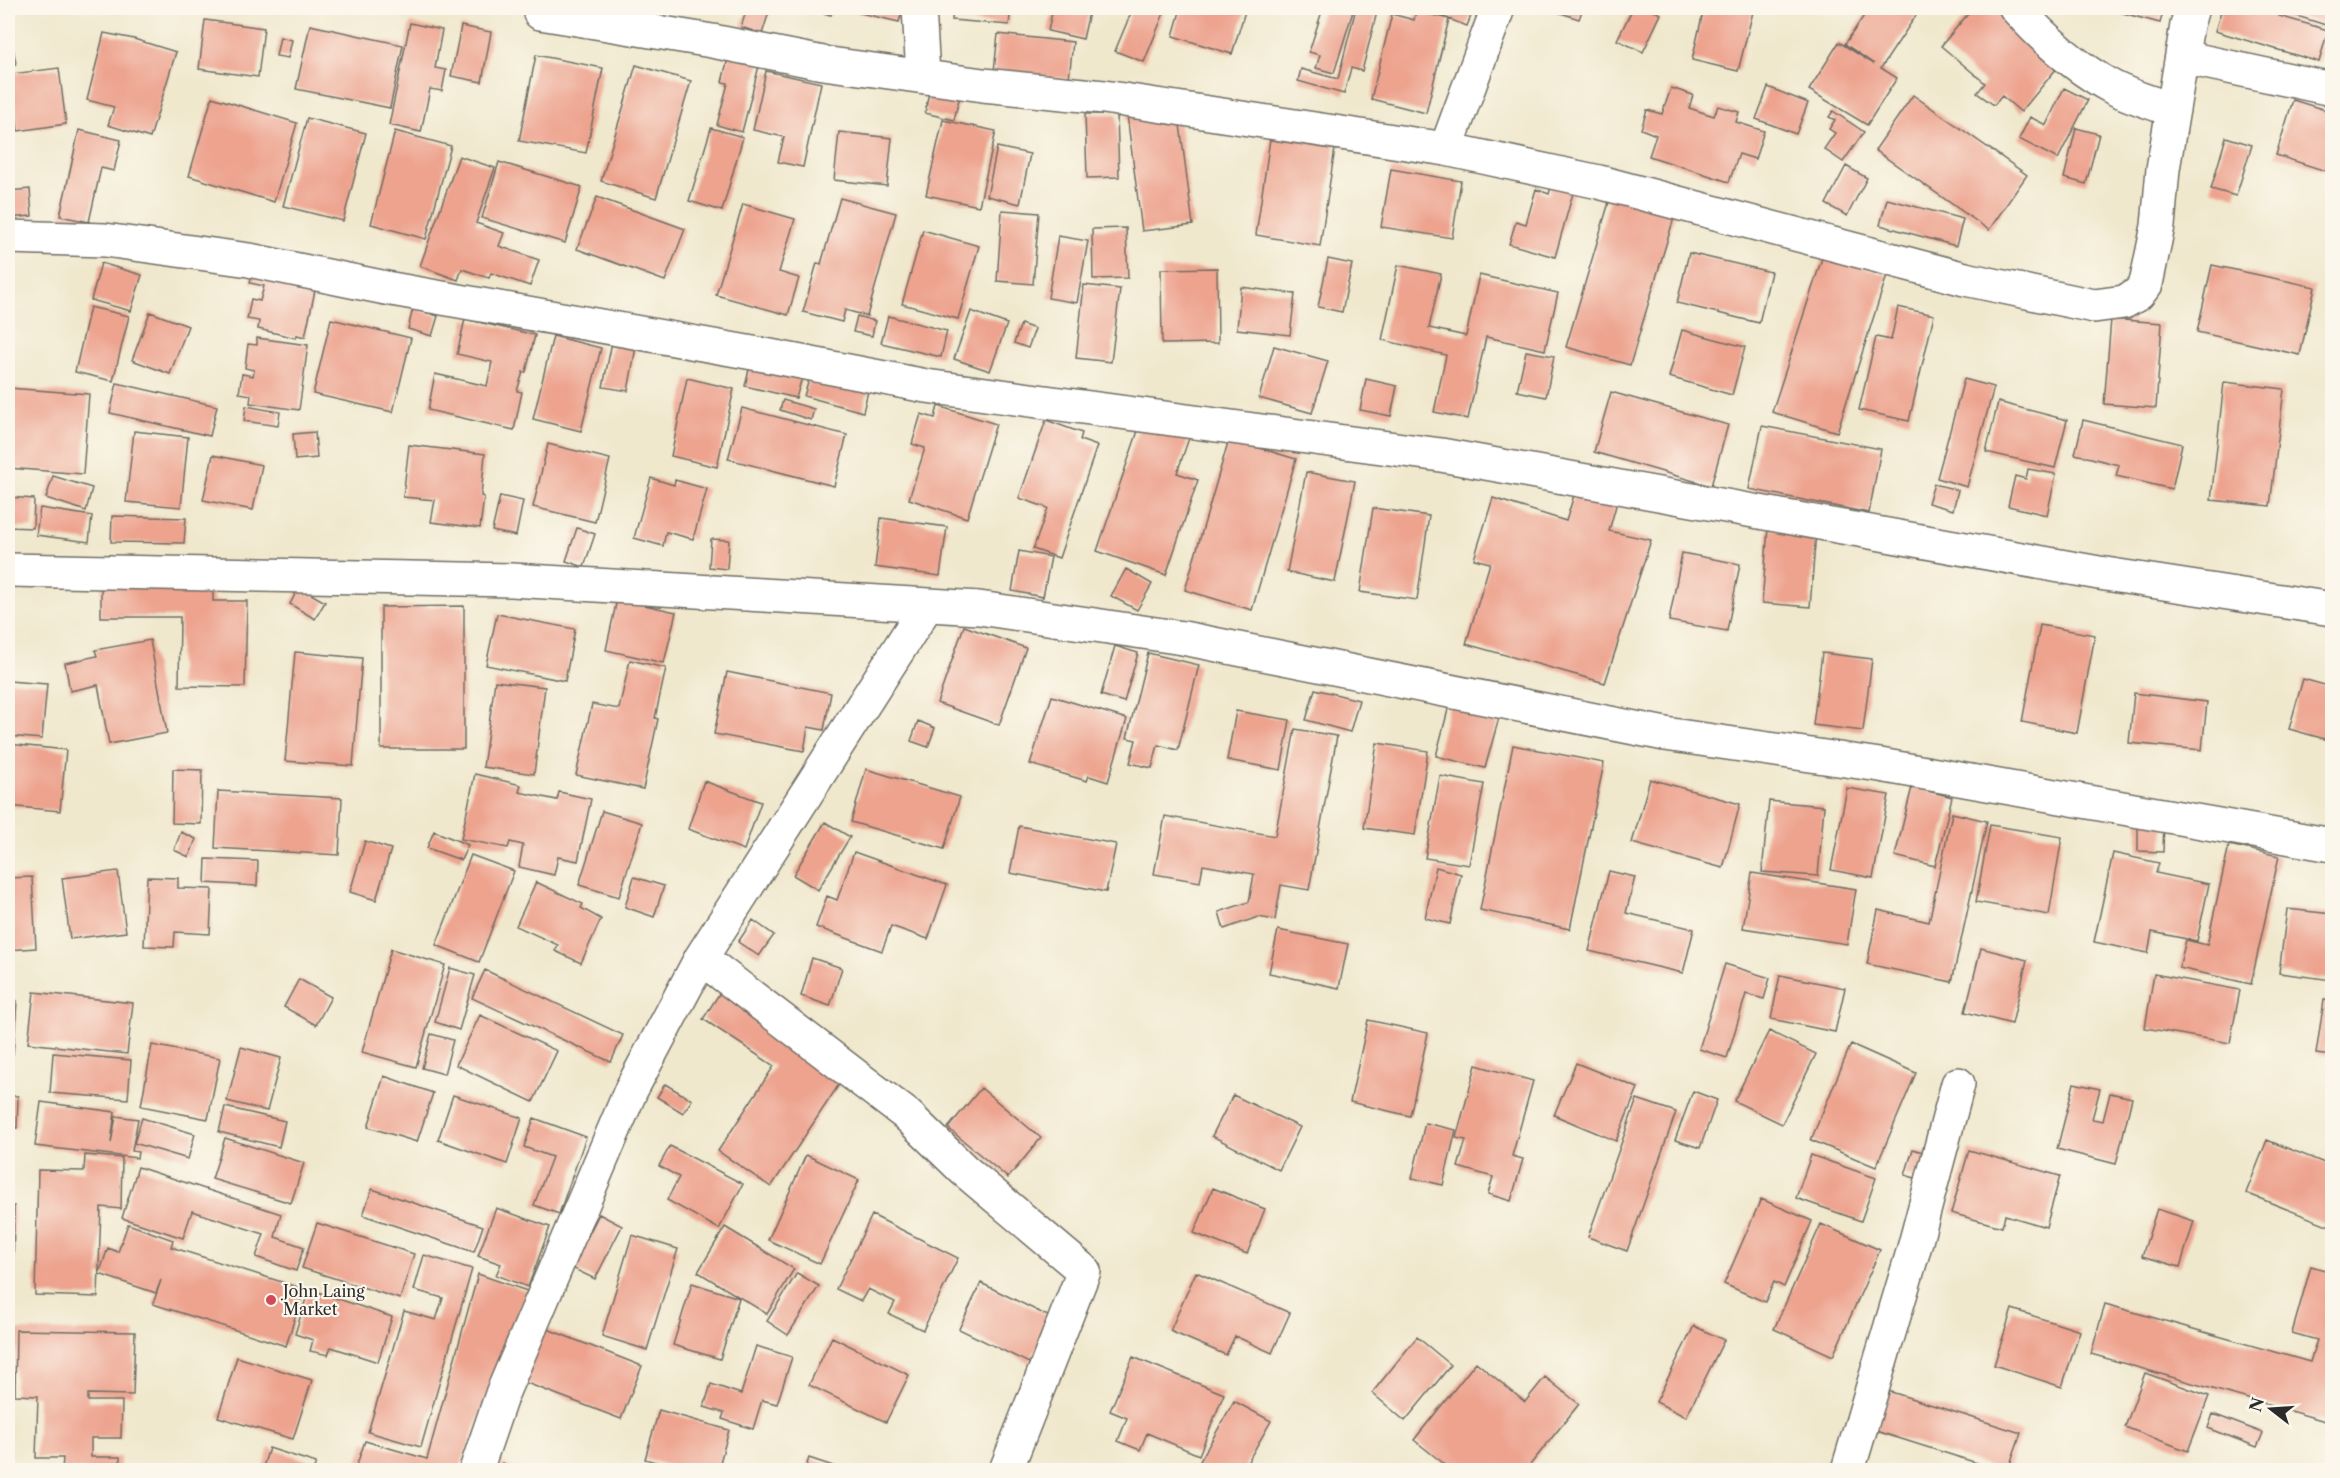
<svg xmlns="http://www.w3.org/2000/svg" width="2340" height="1478" font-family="'Libre Caslon Text',serif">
  <rect width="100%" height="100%" fill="#fbf7ec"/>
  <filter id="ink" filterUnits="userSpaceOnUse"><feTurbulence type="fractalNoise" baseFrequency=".0167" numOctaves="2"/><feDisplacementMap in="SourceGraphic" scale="12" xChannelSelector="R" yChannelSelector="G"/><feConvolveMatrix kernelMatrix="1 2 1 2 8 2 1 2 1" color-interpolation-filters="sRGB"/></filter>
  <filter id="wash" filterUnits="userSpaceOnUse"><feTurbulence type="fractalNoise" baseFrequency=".008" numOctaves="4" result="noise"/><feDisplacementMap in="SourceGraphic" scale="24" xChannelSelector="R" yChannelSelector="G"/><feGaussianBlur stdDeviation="1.35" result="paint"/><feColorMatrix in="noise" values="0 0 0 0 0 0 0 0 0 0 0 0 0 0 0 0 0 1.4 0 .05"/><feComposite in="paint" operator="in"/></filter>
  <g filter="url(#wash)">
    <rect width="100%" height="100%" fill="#f0e8cd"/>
    <g id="blocks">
      <path fill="#eda38e" d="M747,8L769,12L762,34L741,27Z
        M799,8H832L831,15Z
        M839,8H903L899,22Z
        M953,8H1011L1009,25L952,20Z
        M1053,8H1090L1083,39L1048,31Z
        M1133,8H1152L1164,13L1144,62L1115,51Z
        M1181,8H1246L1232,54L1173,36Z
        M1323,8H1354L1334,73L1316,68L1320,55L1309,52Z
        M1356,8H1378L1362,71L1351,68L1344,94L1298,81L1301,69L1338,79Z
        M1431,8H1474L1467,26L1449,19L1426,113L1371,99L1392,14L1414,20L1416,11L1449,19L1430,12Z
        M1546,8H1583L1579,19Z
        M1633,8H1648L1661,14L1643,52L1617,40Z
        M1704,8H1754L1738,71L1692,60Z
        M1837,8H1859L1857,14Z
        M1869,8H1921L1881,68L1897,78L1867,125L1809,90L1839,42L1874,64L1845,44Z
        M1973,8H1993L2061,63L2021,112L2002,96L1994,105L1977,93L1985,83L1941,46Z
        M2104,8H2164L2160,23Z
        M2222,8H2282L2279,16L2328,30L2319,62L2215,31Z
        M2296,8H2332V27L2294,15Z
        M8,20L16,64L8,66Z
        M205,20L264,28L258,77L199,69Z
        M410,23L442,30L435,68L446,70L442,91L430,89L421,132L389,125Z
        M310,25L403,45L390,108L296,89Z
        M461,26L491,32L482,82L451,76Z
        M104,33L134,39L176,52L150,138L108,125L114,107L87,100Z
        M998,34L1073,42L1069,79L994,71Z
        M280,37L292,40L288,58L276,56Z
        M730,50L761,58L742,132L717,125L728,83L722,82Z
        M536,55L603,68L586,153L519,141Z
        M636,65L691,81L656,198L601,181Z
        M59,68L66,124L18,131L15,105L8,106V77L12,76L11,74Z
        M766,71L821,83L803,167L778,162L784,137L753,130Z
        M931,81L962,87L954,120L925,113Z
        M1768,87L1808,103L1796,134L1756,119Z
        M1671,88L1693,95L1689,108L1714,116L1718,106L1739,112L1736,122L1764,131L1755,159L1739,154L1729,182L1649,156L1656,135L1641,129L1647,110L1662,114Z
        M2064,88L2088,100L2058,159L2019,139L2030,117L2046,125Z
        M1913,95L2027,175L1989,230L1875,150Z
        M212,97L297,123L274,202L189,176Z
        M2293,100L2332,112V173L2276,155Z
        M1178,109L1193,225L1142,231L1127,115Z
        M1833,111L1864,132L1843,162L1824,149L1835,133L1829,129L1835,120L1829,117Z
        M1085,114H1117L1119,177L1087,178Z
        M307,118L366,133L343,221L283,206Z
        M943,120L996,131L979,206L926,195Z
        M711,128L743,137L722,211L689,201Z
        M2076,128L2099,134L2086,184L2064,178Z
        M79,130L121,140L114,171L101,168L89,222L60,216Z
        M395,131L451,146L426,239L371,224Z
        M839,132L892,138L887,186L834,180Z
        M1271,132L1336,142L1320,246L1256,235Z
        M2226,137L2252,145L2236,196L2211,189Z
        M997,147L1030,154L1020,204L987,196Z
        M459,156L495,168L476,223L504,233L499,246L539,260L530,286L491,273L489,278L462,269L458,280L420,266Z
        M499,162L582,187L565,243L482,218Z
        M1846,166L1867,178L1847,216L1826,204Z
        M1391,169L1461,181L1452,238L1381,227Z
        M1553,180L1575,186L1555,257L1509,244L1516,221L1526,224L1536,189L1549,194Z
        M30,189L32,216L8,218V191Z
        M1612,192L1676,211L1630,365L1566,347Z
        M597,197L685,229L665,281L577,249Z
        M840,198L896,213L867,316L845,310L842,322L803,312L817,263L821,264Z
        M1887,199L1963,219L1956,246L1880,225Z
        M743,204L795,219L779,272L799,278L788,315L716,295Z
        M1002,210L1039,213L1033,284L997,281Z
        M1126,228L1128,278L1093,279L1092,229Z
        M923,230L979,246L958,319L902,304Z
        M1058,236L1088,241L1077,303L1048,298Z
        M1689,253L1771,272L1759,323L1677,303Z
        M1823,255L1887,275L1837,432L1772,412Z
        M1328,259L1352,264L1342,312L1318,307Z
        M101,263L142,275L131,311L91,300Z
        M1398,265L1441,274L1429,328L1466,336L1479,275L1558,293L1545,350L1486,337L1468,419L1434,412L1446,355L1382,340Z
        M2212,265L2315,287L2300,355L2197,332Z
        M254,266L316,286L305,337L297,335L296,338L258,329L259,321L247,319L251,299L260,301L264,286L250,283Z
        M1217,268L1218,343L1162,344L1161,269Z
        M1084,285L1120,289L1111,362L1076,358Z
        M1241,287L1295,294L1290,335L1237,329Z
        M90,307L129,316L113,381L75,372Z
        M1898,307L1934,315L1909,421L1859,410L1876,337L1891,340Z
        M413,308L438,316L432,336L408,329Z
        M971,311L1007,324L990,371L954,359Z
        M150,312L188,326L170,374L132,360Z
        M857,316L875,321L872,336L853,332Z
        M888,316L947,331L941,357L881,343Z
        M331,319L411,338L393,412L313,394Z
        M465,319L535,335L526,372H523L517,391L522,392L514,430L428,410L435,374L487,386L492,362L457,354Z
        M2111,319L2162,323L2156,408L2104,404Z
        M1021,324L1035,329L1028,348L1014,343Z
        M1682,330L1745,347L1732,395L1669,377Z
        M553,336L601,348L581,431L533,419Z
        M257,338L308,345L299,410L250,403L251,395L239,393L242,374L253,376L254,370L245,368L248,344L257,345Z
        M612,342L636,347L628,391L603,387Z
        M1274,346L1328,361L1312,413L1259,398Z
        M1526,351L1554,356L1546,397L1517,391Z
        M751,361L803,374L796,398L745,386Z
        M810,376L868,391L863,412L804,396Z
        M687,378L734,389L717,467L671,456Z
        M1366,379L1397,386L1391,416L1360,410Z
        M1964,379L1994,387L1967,487L1937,478Z
        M2224,382L2284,389L2270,506L2211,500Z
        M117,383L217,406L210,436L110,413Z
        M8,388L89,394L83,474L8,468Z
        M1611,392L1728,425L1711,486L1594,452Z
        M783,400L814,409L811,420L780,410Z
        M1998,402L2067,420L2055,468L1986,452Z
        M246,406L280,412L278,426L244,421Z
        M938,406L996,424L967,518L909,499L925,448L912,444L921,414L935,418Z
        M742,408L847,435L834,486L728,459Z
        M1046,420L1082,433L1080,440L1097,446L1059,558L1033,549L1048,508L1019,498Z
        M2083,420L2182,444L2172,489L2116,476L2119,465L2075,454Z
        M1141,422L1189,438L1177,473L1198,480L1166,575L1097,551Z
        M1762,426L1881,449L1869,513L1749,489Z
        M134,431L188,437L181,507L126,502Z
        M315,432L317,458L295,460L293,434Z
        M1229,439L1296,459L1252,610L1185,590Z
        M548,444L610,459L595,522L533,507Z
        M409,445L485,454L481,496L484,497L480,528L431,522L435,500L403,497Z
        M213,455L262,465L253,510L203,500Z
        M2028,469L2056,474L2047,515L2008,506L2015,476L2026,479Z
        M1306,472L1355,481L1335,582L1287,572Z
        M53,476L92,488L86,511L46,498Z
        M651,478L674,485L675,480L707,489L693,539L666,532L663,546L634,538Z
        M1934,484L1958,490L1953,510L1928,503Z
        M1575,492L1617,502L1609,531L1651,540L1605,683L1466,644L1490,563L1474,559L1493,498L1566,521Z
        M500,496L523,501L516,536L492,531Z
        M8,497L34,499L33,528L8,527Z
        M40,508L92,516L89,542L36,535Z
        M1373,508L1429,516L1417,600L1360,592Z
        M112,516L186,518L184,543L111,542Z
        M881,518L947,527L940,576L875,567Z
        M577,528L595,534L584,567L566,561Z
        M1768,528L1816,532L1810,607L1762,603Z
        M711,539L729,540L727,569L709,567Z
        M1019,551L1051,557L1043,597L1012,591Z
        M1682,553L1740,564L1727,631L1669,621Z
        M1126,569L1152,584L1137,610L1111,596Z
        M101,582L213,583V601H247L245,687L179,686L180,617H101Z
        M299,587L325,602L315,619L290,604Z
        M617,599L676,612L664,663L606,650Z
        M464,606V749H381V607Z
        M497,614L575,629L565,681L486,665Z
        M2040,625L2095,635L2077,733L2022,722Z
        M964,626L1026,648L999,725L937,703Z
        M150,640L167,733L109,744L98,685L70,691L65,663L97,656L95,650Z
        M1115,646L1138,653L1124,702L1101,695Z
        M295,652L362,658L353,766L285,761Z
        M1148,653L1199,665L1178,750L1158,745L1152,768L1130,763L1136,740L1127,738Z
        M1822,653L1872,659L1863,731L1813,725Z
        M630,660L666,668L655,718L658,719L643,789L576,775L592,704L619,709Z
        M727,672L831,693L824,730L808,727L804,751L714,734Z
        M2303,679L2332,687V741L2289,729Z
        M8,681L47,684L42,739L8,736Z
        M495,681L545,687L534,774L483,767Z
        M1315,689L1359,700L1350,732L1306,720Z
        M2134,693L2207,702L2202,750L2129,743Z
        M1052,696L1127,719L1108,782L1089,776L1087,781L1030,764Z
        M1450,702L1500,714L1485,768L1436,756Z
        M1236,711L1290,720L1281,770L1227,760Z
        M918,721L935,728L928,747L911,741Z
        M1295,729L1337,736L1309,890L1281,885L1275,920L1258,917L1224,929L1219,912L1249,902L1254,874L1203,865L1200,882L1154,874L1165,816L1275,836Z
        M1377,743L1428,751L1415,835L1364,828Z
        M8,744L66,750L60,811L8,806Z
        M1513,745L1604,763L1570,929L1480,910Z
        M173,769L202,770L201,824L172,823Z
        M866,769L960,797L944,849L851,822Z
        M475,774L521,785L519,792L557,800L559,792L591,799L578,861L558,857L554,875L519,867L523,845L510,842L508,848L461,839Z
        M1440,776L1484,784L1469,865L1425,858Z
        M1650,779L1740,804L1723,868L1632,843Z
        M704,781L761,802L744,850L688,829Z
        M1912,787L1952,797L1935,866L1895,856Z
        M1847,788L1889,795L1873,878L1831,870Z
        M218,791L342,798L339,855L215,848Z
        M1769,801L1824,806L1818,876L1762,872Z
        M602,811L642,823L619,897L579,885Z
        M1952,813L1987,821L1952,982L1867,964L1878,910L1929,922Z
        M2138,820H2164L2163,852L2138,851Z
        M825,822L850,837L818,890L793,875Z
        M1990,825L2062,837L2049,915L1976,902Z
        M1019,826L1116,844L1106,892L1010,873Z
        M434,831L468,845L461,860L427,848Z
        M181,832L196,839L189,857L174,850Z
        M365,841L391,849L376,900L350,892Z
        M2229,845L2279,856L2251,984L2179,968L2186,940L2207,945Z
        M854,852L947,885L928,939L891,926L882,951L816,927L827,896L837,900Z
        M2113,853L2159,863L2156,873L2209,884L2197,941L2152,932L2148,953L2094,942Z
        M471,855L514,871L479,962L436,945Z
        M206,859L258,861L257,886L205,883Z
        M1436,867L1461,874L1450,924L1425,918Z
        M118,871L126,932L70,939L62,878Z
        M1609,871L1635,877L1626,913L1694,929L1683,973L1589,951Z
        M1752,873L1856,889L1847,944L1743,928Z
        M32,877L36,948L8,950V878Z
        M147,877L178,878V888L212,889L210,934L175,932L174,947L144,946Z
        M634,877L664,886L654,917L625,907Z
        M536,882L583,904L581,908L601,919L581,963L555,951L558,945L516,926Z
        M2287,909L2332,914V980L2279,973Z
        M753,920L774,935L759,956L738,942Z
        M1278,930L1348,944L1339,988L1269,973Z
        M1981,948L2027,960L2012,1024L1965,1012Z
        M391,949L445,965L416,1067L362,1052Z
        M812,958L842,968L830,1006L801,996Z
        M1725,964L1770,978L1764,999L1746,994L1727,1058L1699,1049Z
        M450,968L475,975L459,1030L435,1022Z
        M485,970L623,1035L611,1062L472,998Z
        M2154,974L2240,990L2230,1043L2145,1028Z
        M1780,975L1845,988L1835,1032L1771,1019Z
        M299,979L331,997L316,1025L284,1007Z
        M721,991L846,1074L771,1187L718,1151L774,1066L703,1019Z
        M34,992L133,1003L127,1054L28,1043Z
        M8,1000L17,1001L13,1054L8,1053Z
        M2324,1000L2332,1001V1056L2316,1054Z
        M480,1015L557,1051L533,1102L456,1065Z
        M1368,1020L1428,1033L1410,1116L1350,1102Z
        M1769,1031L1816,1054L1782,1124L1734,1101Z
        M431,1034L453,1040L444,1074L422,1068Z
        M1851,1044L1916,1073L1876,1167L1811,1140Z
        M152,1045L220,1058L208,1119L141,1106Z
        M241,1047L281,1058L267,1111L227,1101Z
        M53,1053L131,1060L128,1099L50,1093Z
        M1576,1063L1638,1088L1616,1141L1554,1115Z
        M1476,1065L1533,1081L1512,1156L1523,1159L1511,1201L1488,1194L1493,1177L1458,1167L1466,1140L1456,1138Z
        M384,1076L433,1093L417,1142L368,1127Z
        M2074,1083L2100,1089L2092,1119L2103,1121L2110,1093L2132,1098L2116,1164L2057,1149Z
        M665,1084L692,1100L683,1113L657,1097Z
        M981,1088L1041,1138L1008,1178L948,1128Z
        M1693,1091L1717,1100L1700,1148L1675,1140Z
        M453,1095L522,1118L507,1164L438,1140Z
        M1233,1095L1300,1127L1279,1170L1212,1136Z
        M8,1096H18L17,1128H8Z
        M1637,1099L1676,1112L1627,1251L1588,1237Z
        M41,1102L115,1112L111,1143L116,1116L138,1119L132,1151L138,1152L137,1158L35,1146Z
        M225,1107L285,1121L279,1147L219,1132Z
        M142,1118L195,1134L188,1159L134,1143Z
        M534,1118L586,1137L559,1214L534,1205L552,1157L524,1147Z
        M1425,1123L1456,1130L1443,1185L1412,1178Z
        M225,1138L304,1163L291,1203L212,1179Z
        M2267,1140L2332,1166V1227L2246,1193Z
        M670,1146L743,1184L719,1229L667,1200L679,1177L659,1166Z
        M1913,1149L1935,1156L1928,1182L1905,1175Z
        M1969,1150L2060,1176L2046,1227L2005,1215L2002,1227L1951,1213Z
        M85,1155L122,1158L121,1209L101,1207L98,1297L35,1295L38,1170L84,1171Z
        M806,1155L859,1180L820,1264L768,1240Z
        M1811,1155L1876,1178L1861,1221L1796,1198Z
        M138,1167L281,1214L275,1237L304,1247L296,1271L256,1257L264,1234L192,1211L183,1238L122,1218Z
        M1213,1188L1265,1209L1247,1254L1194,1233Z
        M372,1189L483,1226L474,1252L363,1215Z
        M1761,1199L1812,1221L1784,1287L1774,1282L1765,1302L1724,1284Z
        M8,1206H14L13,1279H8Z
        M496,1208L550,1227L528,1287L496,1275L501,1264L478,1256Z
        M2157,1209L2194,1221L2180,1267L2142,1256Z
        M599,1214L622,1226L595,1279L572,1268Z
        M872,1215L958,1258L923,1330L889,1314L895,1302L868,1289L861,1301L836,1289Z
        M317,1223L414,1254L400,1299L302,1268Z
        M128,1224L173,1240L171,1247L304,1289L286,1346L153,1304L161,1280L156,1293L99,1274L108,1248L118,1252Z
        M1821,1224L1880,1250L1833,1356L1774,1329Z
        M725,1227L794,1269L767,1314L698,1272Z
        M632,1235L678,1249L647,1350L602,1336Z
        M424,1255L472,1269L421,1447L368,1432L404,1311L436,1320L443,1298L414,1290Z
        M2311,1266L2332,1272V1423L2091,1354L2105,1304L2310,1362L2317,1340L2292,1333Z
        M1196,1272L1290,1313L1272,1353L1235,1336L1226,1355L1170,1331Z
        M797,1273L819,1286L788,1335L767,1321Z
        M478,1274L527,1291L459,1470H355L365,1441L427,1459Z
        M692,1283L739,1298L720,1359L673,1345Z
        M981,1283L1052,1318L1029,1363L959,1329Z
        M309,1289L392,1317L378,1362L331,1347L328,1355L310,1351L313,1340L295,1334Z
        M2012,1309L2080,1331L2062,1387L1994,1365Z
        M1694,1326L1724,1340L1686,1417L1656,1402Z
        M545,1328L642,1366L621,1419L524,1382Z
        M16,1330L135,1332L133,1395L88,1394V1401H122L121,1438H91V1457H120V1470H62L63,1458H36L38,1396L15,1395Z
        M832,1337L909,1375L886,1422L809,1385Z
        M1417,1337L1451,1365L1405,1421L1372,1393Z
        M756,1346L792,1357L777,1404L762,1400L753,1429L722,1419L724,1413L704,1407L711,1384L741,1394Z
        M237,1357L312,1380L293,1439L218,1417Z
        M1133,1357L1224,1394L1199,1455L1147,1433L1140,1450L1118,1441L1127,1418L1110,1411Z
        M1476,1362L1525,1402L1545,1377L1579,1404L1526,1470H1452L1414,1440Z
        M2145,1373L2209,1396L2188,1451L2125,1427Z
        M1888,1391L2021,1433L2008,1470H1999L1876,1431Z
        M1234,1401L1271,1421L1243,1470H1195Z
        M659,1410L729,1430L718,1470H684L645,1459Z
        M2213,1414L2263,1433L2257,1447L2208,1428Z
        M269,1448L316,1463L313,1470H262Z
        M809,1458L845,1470H805Z
        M502,1463L518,1470H499Z"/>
    </g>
  </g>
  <g filter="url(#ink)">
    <use href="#blocks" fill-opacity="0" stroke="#706d64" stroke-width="1.5"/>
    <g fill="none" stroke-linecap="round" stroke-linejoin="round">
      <g stroke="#706d64" stroke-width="36">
        <path id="minor" d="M919,8L923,75
          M2016,8C2044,39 2075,67 2112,87C2131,97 2154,103 2173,110
          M540,13L712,41L823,63L983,85L1104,97L1446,149L1599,182L1965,279L2094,306L2124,302L2138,294L2146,284L2158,226L2163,169L2187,25L2192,8
          M2182,57L2332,89
          M1446,149L1498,8
          M8,237L105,240L249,260L386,288L770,356L926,386L1441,455L2099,573L2332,609
          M8,570L512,580L979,608L1183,638L1665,734L1880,765L2332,845
          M701,958L907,1115L964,1170L1084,1271L1006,1470
          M476,1470L502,1394L631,1090L701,958L927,605
          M1848,1470L1913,1252L1958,1084"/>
      </g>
      <use href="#minor" stroke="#fff" stroke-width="33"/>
    </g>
  </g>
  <circle fill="#d1495b" stroke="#fbf7ec" stroke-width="2" cx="271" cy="1300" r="6"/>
  <g text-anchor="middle" stroke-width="4.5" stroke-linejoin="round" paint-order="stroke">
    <g font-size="16" fill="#2b2b2b" stroke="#fbf7ec" text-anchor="start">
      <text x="283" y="1297">John Laing<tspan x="283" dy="18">Market</tspan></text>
    </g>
  </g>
  <rect width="2340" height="1478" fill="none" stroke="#fbf7ec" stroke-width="30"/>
  <g transform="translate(2271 1409) rotate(287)" stroke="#fbf7ec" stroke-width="4.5" paint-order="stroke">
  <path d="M0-4.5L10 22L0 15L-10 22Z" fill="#2b2b2b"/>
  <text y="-9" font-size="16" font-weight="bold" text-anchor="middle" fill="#2b2b2b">N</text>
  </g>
</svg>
